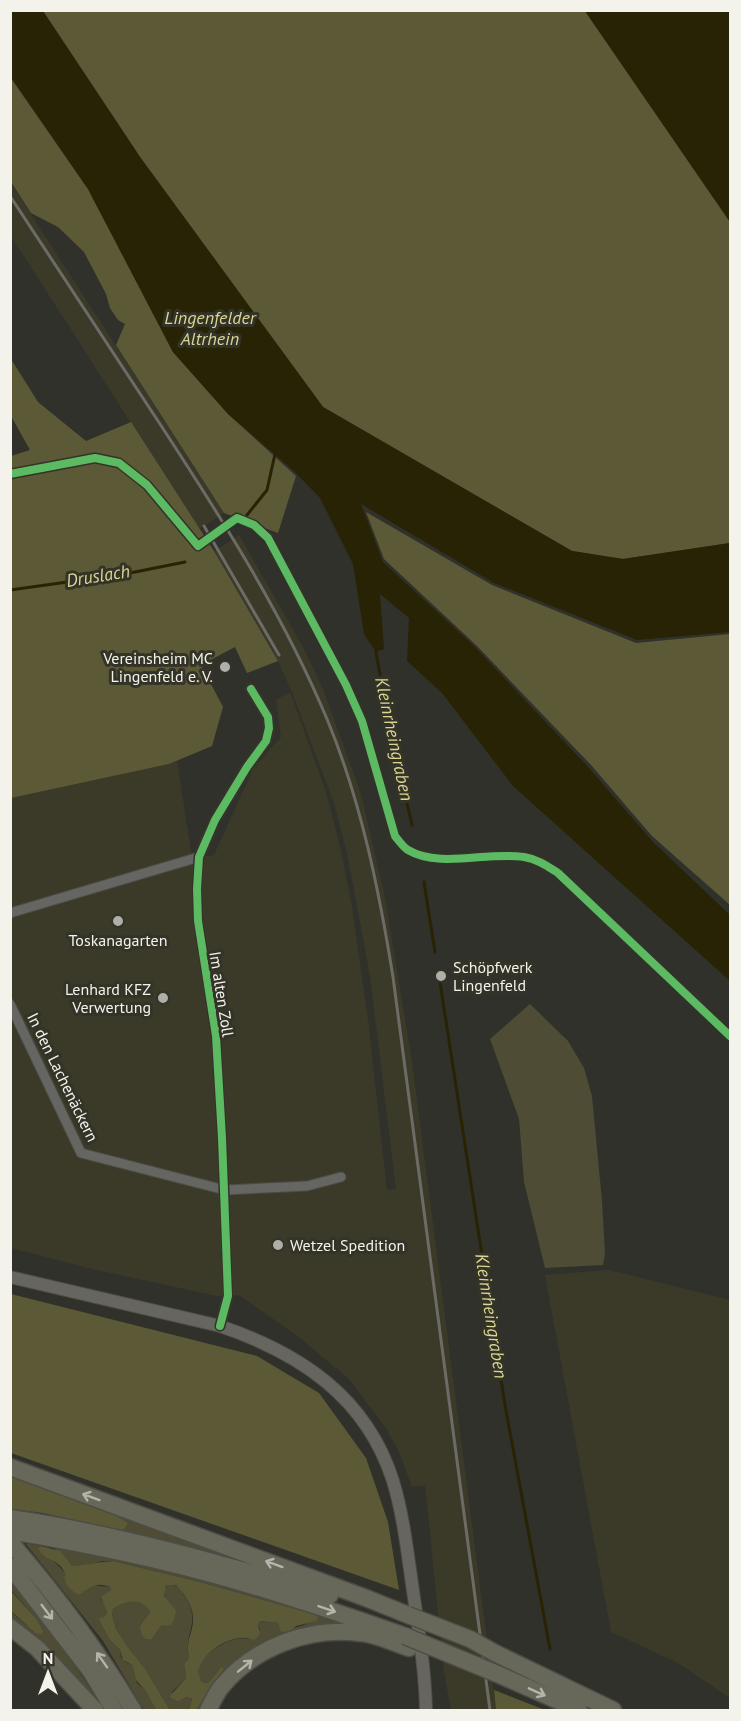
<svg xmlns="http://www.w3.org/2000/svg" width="741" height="1721" font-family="'PT Sans',sans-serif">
  <rect width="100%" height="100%" fill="#31312b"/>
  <path fill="#3b3a29" d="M10,182L224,513L199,529L11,236Z
    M239,535L304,649L323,689L361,794L385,898L412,1062L496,1710H451L444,1671L425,1485L412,1487L399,1452L386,1428L349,1379L300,1338L239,1295L217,1296L92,1269L11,1248V798L169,764L177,761L192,858L214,855L253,769L281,737L276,700L290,692L327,795L341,851L352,907L369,1028L387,1190L396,1189L370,976L347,853L334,803L291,690L278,661L214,552Z
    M609,1270L730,1300V1698L678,1663L611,1632L545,1275Z"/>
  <path fill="#4e4c35" d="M530,1004L568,1041L584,1068L592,1096L602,1201L605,1254L603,1265L545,1268L524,1182L519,1119L490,1039Z
    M11,1476L309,1580L26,1514V1511L123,1531L127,1523L108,1511Z
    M25,1543L41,1546L38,1548C56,1561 68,1577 84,1592L92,1585L110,1587L111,1590L101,1599L105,1605L107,1612L104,1617L98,1618L99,1620L109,1639L120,1650L121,1657L125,1662L132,1665L137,1683L145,1690L156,1710H144L103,1641Z
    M55,1546L192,1576L360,1627L272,1642L202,1710H196L224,1669L222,1666L209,1682L205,1683L201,1681C200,1679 198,1675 198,1672C198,1654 233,1634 248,1639L260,1630L258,1625L260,1621L278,1623L281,1628C294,1629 309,1626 317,1615L204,1583L117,1562L102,1561L89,1566H72L54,1548Z
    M11,1581L65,1650L104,1710H100L11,1620L10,1611L35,1633V1617L11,1590Z
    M172,1584C179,1586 181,1591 185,1597C202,1622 183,1633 189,1658L184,1664L186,1678L172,1692L175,1700L186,1697L192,1699L189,1710H170L146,1670L128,1647L116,1629L112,1615L113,1609C126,1601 141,1597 150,1612L140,1626L152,1639L161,1626H165L171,1605C165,1600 162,1593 166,1585Z"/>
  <path fill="#5c5937" d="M43,11H585L730,222V543L623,559L572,551L323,407L140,157Z
    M10,77L88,189L173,352L228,414L296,476L278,533L224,513L116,345L125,324L118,320L110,308L106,294L84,252L58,227L31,213L11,182Z
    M11,359L38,402L86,441L131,422L214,551L278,661L247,673L235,647L201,665L223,707L212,746L169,764L11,798V456L30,450L11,416Z
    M366,512L492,585L636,643L730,634V905L652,836L591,765L476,645L384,559Z
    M11,1294L257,1356L319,1393L366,1458L388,1522L399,1590L11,1453Z
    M10,1476L108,1511L128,1523L123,1531L43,1513L11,1509Z
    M41,1546L60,1551L72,1566C88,1566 102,1560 117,1562L204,1583L317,1615L318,1618L316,1621L296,1626L291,1631L281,1632L278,1623L260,1621L258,1625L260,1634L255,1640C250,1639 245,1637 241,1638C223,1639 202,1654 198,1672L201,1681L205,1683L209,1682L222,1666L224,1669L196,1710H189L192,1699L186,1697L178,1701L171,1698L170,1696L186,1678L184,1664L189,1658C185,1640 193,1634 193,1620C194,1607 184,1594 176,1585H166L164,1596L176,1611L174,1620L171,1625L161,1626L152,1639H146L142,1636L140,1626L150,1612C141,1597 126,1601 113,1609L112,1615L116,1629L128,1647L146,1670L170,1710H156L145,1690L136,1680L132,1665L123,1660L120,1650L109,1639L99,1620L98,1618L104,1617L107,1612L101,1597L111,1590L110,1587C94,1581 91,1588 79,1595C74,1593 67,1587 65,1581C62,1572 69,1580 64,1571C58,1559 43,1560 38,1548Z
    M10,1590L35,1617L43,1631L42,1634L35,1633L11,1611Z
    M494,1690L545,1710H496Z"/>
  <path fill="#272304" d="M10,11H43L140,157L323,407L572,551L623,559L730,543V632L637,640L494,583L361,504L383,562L473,645L588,767L654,843L730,915V981L513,786L442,693L407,661L409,618L380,594L384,649L376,652L364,634L353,564L320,498L294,471L228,414L173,352L88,189L11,77Z
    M585,11H730V222Z"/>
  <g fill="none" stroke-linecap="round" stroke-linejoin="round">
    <path stroke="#272304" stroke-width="3" d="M247,515L267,490L275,454
      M10,590L125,574L185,562
      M376,652L387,715L412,825
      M424,882L435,952
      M440,982L505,1405L550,1649"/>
    <g stroke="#4d4d47" stroke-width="11">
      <path id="street" d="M10,913L199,857
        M10,1004L81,1153L225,1190L307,1186L341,1177
        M220,1326L228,1296L222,1138L216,1036L198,921L197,889L199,857L215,820L247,767L266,741L269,728L268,717L251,689"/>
    </g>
    <g stroke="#4d4d47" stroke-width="14">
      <path id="secondary" d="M10,1277L220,1326C299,1353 366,1396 393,1481C403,1514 407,1549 412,1584C418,1626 425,1668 426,1710"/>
    </g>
    <g stroke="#4d4d47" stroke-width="19">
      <path id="highway" d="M10,1467L366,1598L408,1615
        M10,1518C119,1534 225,1565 330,1595
        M10,1531C82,1543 156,1558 226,1578C286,1595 345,1615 405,1636
        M10,1542C56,1595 97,1650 133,1710
        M10,1566L90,1670L114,1710
        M10,1627L37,1648L95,1710
        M495,1653L613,1710
        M495,1673L579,1710
        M208,1710C212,1703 216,1693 222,1686C256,1646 309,1627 360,1633C376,1634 394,1643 409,1648"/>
    </g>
    <use href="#street" stroke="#656561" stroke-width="9"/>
    <use href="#secondary" stroke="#67665e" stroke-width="12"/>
    <use href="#highway" stroke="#67675a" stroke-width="16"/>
    <path stroke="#6c6b66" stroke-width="3" d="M10,196C60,272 110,348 160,424C222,519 283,614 327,719C361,801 379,890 393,977L490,1710
      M204,526L279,655"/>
    <g stroke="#4d4d47" stroke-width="19" stroke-linecap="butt">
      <path id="highway-bridge" d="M408,1615L470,1639L495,1653
        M405,1636L495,1673"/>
    </g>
    <use href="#highway-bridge" stroke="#67675a" stroke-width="16"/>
    <g stroke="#343328" stroke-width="11">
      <path id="cycleway" d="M10,474L95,458L119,463L147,485L198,546L237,518L254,525L268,538L346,685L362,721L395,836C399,841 403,847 408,850C440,869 488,851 524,857C537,859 547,866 558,873L730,1036
        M220,1326L228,1296L222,1138L216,1036L198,921L197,889L199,857L215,820L247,767L266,741L269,728L268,717L251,689"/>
    </g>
    <use href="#cycleway" stroke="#5cba63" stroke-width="8"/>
  </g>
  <defs><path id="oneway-shaft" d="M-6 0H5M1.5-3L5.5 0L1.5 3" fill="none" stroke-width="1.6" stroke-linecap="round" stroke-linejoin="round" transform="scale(1.5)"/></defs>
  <g stroke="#b4b4aa">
    <use href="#oneway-shaft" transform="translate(91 1497) rotate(-160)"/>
    <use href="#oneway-shaft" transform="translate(274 1564) rotate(-160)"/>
    <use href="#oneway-shaft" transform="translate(327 1609) rotate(19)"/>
    <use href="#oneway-shaft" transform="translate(47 1612) rotate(53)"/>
    <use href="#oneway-shaft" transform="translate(102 1660) rotate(-125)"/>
    <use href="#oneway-shaft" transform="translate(245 1666) rotate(-39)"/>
    <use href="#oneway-shaft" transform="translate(537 1692) rotate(24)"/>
  </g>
  <g fill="#afafa8" stroke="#343328" stroke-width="2">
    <circle cx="225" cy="667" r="6"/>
    <circle cx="118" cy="921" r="6"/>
    <circle cx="441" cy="976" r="6"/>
    <circle cx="163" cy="998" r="6"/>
    <circle cx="278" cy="1245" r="6"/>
  </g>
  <g text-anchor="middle" stroke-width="6" stroke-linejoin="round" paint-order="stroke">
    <g font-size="16" fill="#f3f3eb" stroke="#343328" text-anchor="end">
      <text x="213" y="664">Vereinsheim MC<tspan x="213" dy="18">Lingenfeld e. V.</tspan></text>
      <text x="118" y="946" text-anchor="middle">Toskanagarten</text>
      <text x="453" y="973" text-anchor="start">Schöpfwerk<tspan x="453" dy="18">Lingenfeld</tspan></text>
      <text x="151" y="995">Lenhard KFZ<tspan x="151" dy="18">Verwertung</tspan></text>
      <text x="290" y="1251" text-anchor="start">Wetzel Spedition</text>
    </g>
    <g font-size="16" fill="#f3f3eb" stroke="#343328">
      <text transform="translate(222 994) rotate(81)" y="6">Im alten Zoll</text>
      <text transform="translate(63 1077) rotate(64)" y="6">In den Lachenäckern</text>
    </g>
    <g font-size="18" font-style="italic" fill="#dcd694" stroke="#343328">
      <text x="210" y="324">Lingenfelder<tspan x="210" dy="21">Altrhein</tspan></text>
      <text transform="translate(98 576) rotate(-9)" y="6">Druslach</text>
      <text transform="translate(394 739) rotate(78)" y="6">Kleinrheingraben</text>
      <text transform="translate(491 1316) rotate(81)" y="6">Kleinrheingraben</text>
    </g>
  </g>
  <rect width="741" height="1721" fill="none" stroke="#f3f3eb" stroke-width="24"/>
  <g transform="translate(48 1673)" stroke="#343328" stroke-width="4.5" paint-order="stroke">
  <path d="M0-4.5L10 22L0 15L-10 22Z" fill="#f3f3eb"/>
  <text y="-9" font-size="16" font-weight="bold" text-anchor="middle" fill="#f3f3eb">N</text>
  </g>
</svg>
